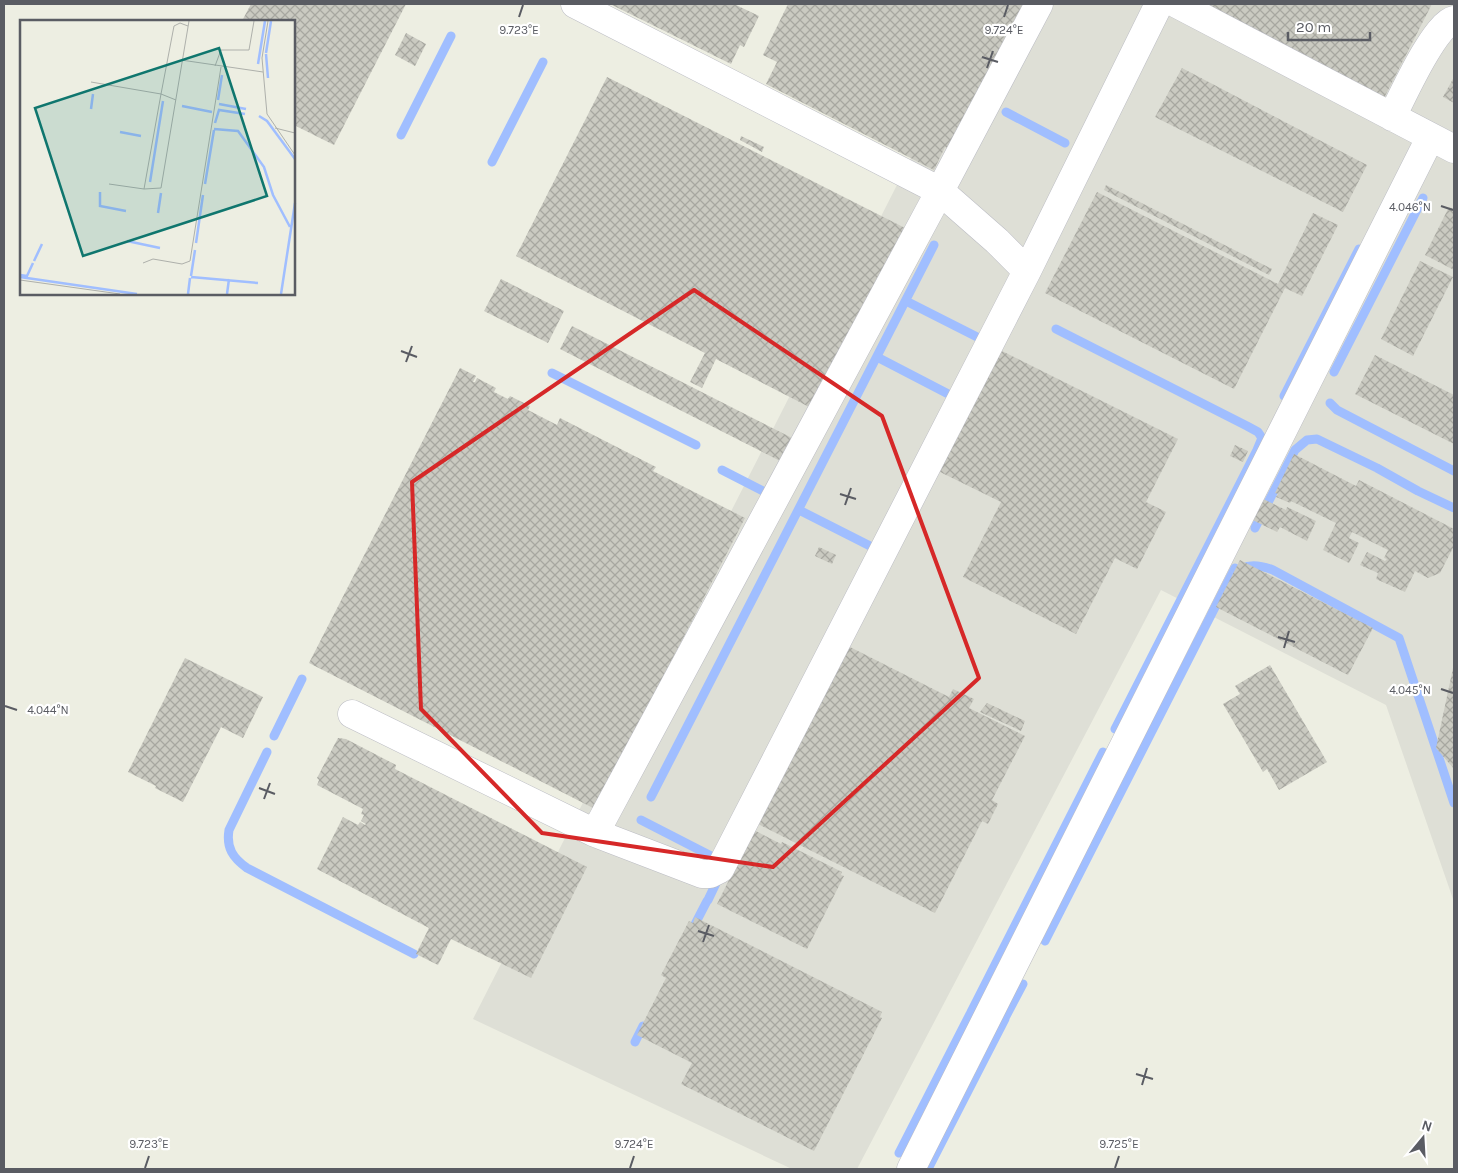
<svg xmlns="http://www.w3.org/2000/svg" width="1458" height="1173" font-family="Karla,sans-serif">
  <defs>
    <pattern id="building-cross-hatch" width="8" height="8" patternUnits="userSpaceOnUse" patternTransform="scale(1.25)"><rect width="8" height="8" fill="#cacac1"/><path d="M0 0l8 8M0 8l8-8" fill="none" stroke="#a7a7a0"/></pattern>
  </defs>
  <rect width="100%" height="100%" fill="#edeee2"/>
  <path fill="#dedfd6" d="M989,4H1454V902L1386,705L1161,590L857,1169H792L473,1019Z"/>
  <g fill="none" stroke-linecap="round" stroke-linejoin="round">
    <path stroke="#a0beff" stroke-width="9" d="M1006,112L1065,143
      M401,135L451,36
      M492,162L543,62
      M906,301L985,341L983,344
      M1056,329L1247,426L1258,432L1262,438L1257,450L1115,729
      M877,357L956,398
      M1334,372L1423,198
      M552,373L696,445
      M1284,396L1359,249
      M1330,403L1337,410L1454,471
      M722,470L763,491
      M799,510L878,550
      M1255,528L1295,450L1307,440L1317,439L1377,468L1418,491L1454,508
      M1242,568C1251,564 1263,566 1273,570L1399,638L1454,803
      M274,736L302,679
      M267,752L229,830C226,848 233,858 247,868L414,954
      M651,797L934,245
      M641,820L717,859
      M708,900L719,877
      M693,928L707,901
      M1045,941L1235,568
      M971,1012L1103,752
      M1005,1018L1023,984
      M635,1042L643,1026
      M899,1153L970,1014
      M928,1169L1005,1019"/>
  </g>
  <path fill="url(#building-cross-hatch)" d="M251,4H406L334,145L294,125V21H242Z
    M610,4H734L759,16L744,47L740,45L731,64Z
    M788,4H1029L953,151L945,147L934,170L766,84L777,62L763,55Z
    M1193,4H1432L1383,100Z
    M406,33L426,44L415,66L395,55Z
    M1182,68L1367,165L1343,212L1155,117Z
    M607,77L907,229L815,410L716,359L702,388L690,382L705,353L516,256Z
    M1454,77V103L1443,97Z
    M741,136L764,147L762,152L740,140Z
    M1106,185L1272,269L1269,275L1104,190Z
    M1097,192L1278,284L1313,213L1338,225L1302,296L1285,288L1234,389L1045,293Z
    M1449,207L1454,209V270L1425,255Z
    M1420,261L1453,277L1413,356L1381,339Z
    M501,279L564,311L548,343L484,311Z
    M572,326L796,440L784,463L560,349Z
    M1000,350L1178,439L1146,502L1166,512L1137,569L1115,558L1076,634L963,577L1001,502L938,471Z
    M1375,355L1454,395V444L1355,394Z
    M460,368L476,376L473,382H475L477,378L496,388L494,392L508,399L510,396L530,406L528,410L557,425L560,418L656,467L653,471L745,518L595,809L309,663Z
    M1235,445L1248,451L1243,462L1230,456Z
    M1294,454L1356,486L1359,480L1454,529V546L1440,573L1428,578L1415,571L1405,592L1376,579L1378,573L1360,565L1367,552L1385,561L1387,559L1384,558L1388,550L1352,532L1349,538L1359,543L1349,563L1323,550L1336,523L1291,501L1290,503L1276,497L1278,494L1275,493Z
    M1247,491L1286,510L1287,507L1316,521L1307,541L1280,527L1277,532L1236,512Z
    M819,547L836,555L832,564L815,556Z
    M1240,560L1373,628L1348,675L1216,607Z
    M848,646L949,697L953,689L974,699L969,708L1025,736L992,800L998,804L988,824L982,821L935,913L758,824Z
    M185,658L263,697L243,738L221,727L183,802L155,788L156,786L128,772Z
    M1270,665L1327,762L1279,790L1267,769L1263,772L1223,704L1240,694L1235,686Z
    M1453,668H1454V769L1436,748Z
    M987,703L1025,721L1021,731L980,712Z
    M338,738L346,739L396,765L395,769L587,867L531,978L451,939L438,965L416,954L429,928L317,869L343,817L358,825L360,822L365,825L366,824L361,821L364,815L361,814L363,809L317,785L319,780L317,778Z
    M754,830L781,844L782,842L842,872L841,875L844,876L807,949L717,904Z
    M695,917L882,1012L880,1017L882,1018L814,1151L681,1084L692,1063L637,1035L666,978L661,975L689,921L693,923Z"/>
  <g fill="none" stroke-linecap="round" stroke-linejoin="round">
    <g stroke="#bcbdc4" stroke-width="29">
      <path id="minor" d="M1177,4L1454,149
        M1392,117C1402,97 1435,24 1454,20
        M1027,271L997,241L940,191L1039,4
        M352,714L595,833L940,191L575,4
        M595,833L702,874H710L720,869L1027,271L1159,4
        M911,1169L1430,138"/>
    </g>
    <use href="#minor" stroke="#fff" stroke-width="28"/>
  </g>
  <path fill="none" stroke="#d62828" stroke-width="4" stroke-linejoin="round" d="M694,290L882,416L979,678L773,867L542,833L421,709L412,482Z"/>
  <path fill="none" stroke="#5a5c63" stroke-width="2" d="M519,17L523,5M1004,17L1008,5M982,57L998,62M987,68L993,51M1441,206L1453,210M401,351L417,357M406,362L412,346M840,494L856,499M845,505L851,488M1278,637L1295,642M1284,648L1289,631M1441,689L1453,693M5,706L17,710M259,788L275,794M264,799L270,783M698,931L714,936M703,942L709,925M1136,1074L1153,1079M1142,1085L1147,1068M145,1168L149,1156M630,1168L634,1156M1115,1168L1119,1156"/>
  <g transform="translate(20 20)">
    <rect width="275" height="275" fill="#edeee2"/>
    <path fill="none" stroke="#a0beff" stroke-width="2.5" d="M246,33L251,1M246,34L248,58M238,44L245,1M198,80L202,55M199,84L226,89M162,86L192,92M71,89L73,74M239,96L247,101L275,139M195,103L199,90L225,94M194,109L218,111L244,147L253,175L270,207M100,112L121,116M130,162L143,81M185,164L194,110M80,172V186L106,191M138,193L141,173M107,221L140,228M176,223L183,175M14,241L22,224M0,255L7,256L13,243M171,256L175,230M0,257L117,274M171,257L238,263M168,274L170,258M207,274L209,259M261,274L275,183"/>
    <path fill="none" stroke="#aeb0ab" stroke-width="1" d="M248,1L242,38L247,94L275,135M161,40L243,52M195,46L201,30H229L234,1M71,62L141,74L124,169L89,164M156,80L141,74L154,6L160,3L168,6M255,108L275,113M124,169L141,168L169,1M123,243L133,239L162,244L170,241L201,47M0,260L100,274"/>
    <path fill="#0f766e" fill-opacity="0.15" stroke="#0f766e" stroke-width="2.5" d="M199,28L247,176L63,236L15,88Z"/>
    <rect width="275" height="275" fill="none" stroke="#5a5c63" stroke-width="2.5"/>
  </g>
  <g font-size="12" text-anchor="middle" fill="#5a5c63" stroke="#fff" stroke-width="4.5" stroke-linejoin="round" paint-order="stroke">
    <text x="519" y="34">9.723°E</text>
    <text x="1004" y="34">9.724°E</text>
    <text x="1410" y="211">4.046°N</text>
    <text x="1410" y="694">4.045°N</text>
    <text x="48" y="714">4.044°N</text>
    <text x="149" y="1148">9.723°E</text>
    <text x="634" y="1148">9.724°E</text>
    <text x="1119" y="1148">9.725°E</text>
  </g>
  <rect width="1458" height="1173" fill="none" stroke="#5a5c63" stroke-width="10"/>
  <g transform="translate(1423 1138) rotate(18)" stroke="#ffffff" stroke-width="4" paint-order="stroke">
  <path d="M0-4L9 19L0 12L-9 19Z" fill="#5a5c63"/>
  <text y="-8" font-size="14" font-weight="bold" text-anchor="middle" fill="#5a5c63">N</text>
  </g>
  <path d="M1288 32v8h82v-8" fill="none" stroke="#5a5c63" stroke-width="2.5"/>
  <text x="1296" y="32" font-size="15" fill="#5a5c63" stroke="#ffffff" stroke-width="4" paint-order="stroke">20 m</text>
</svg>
